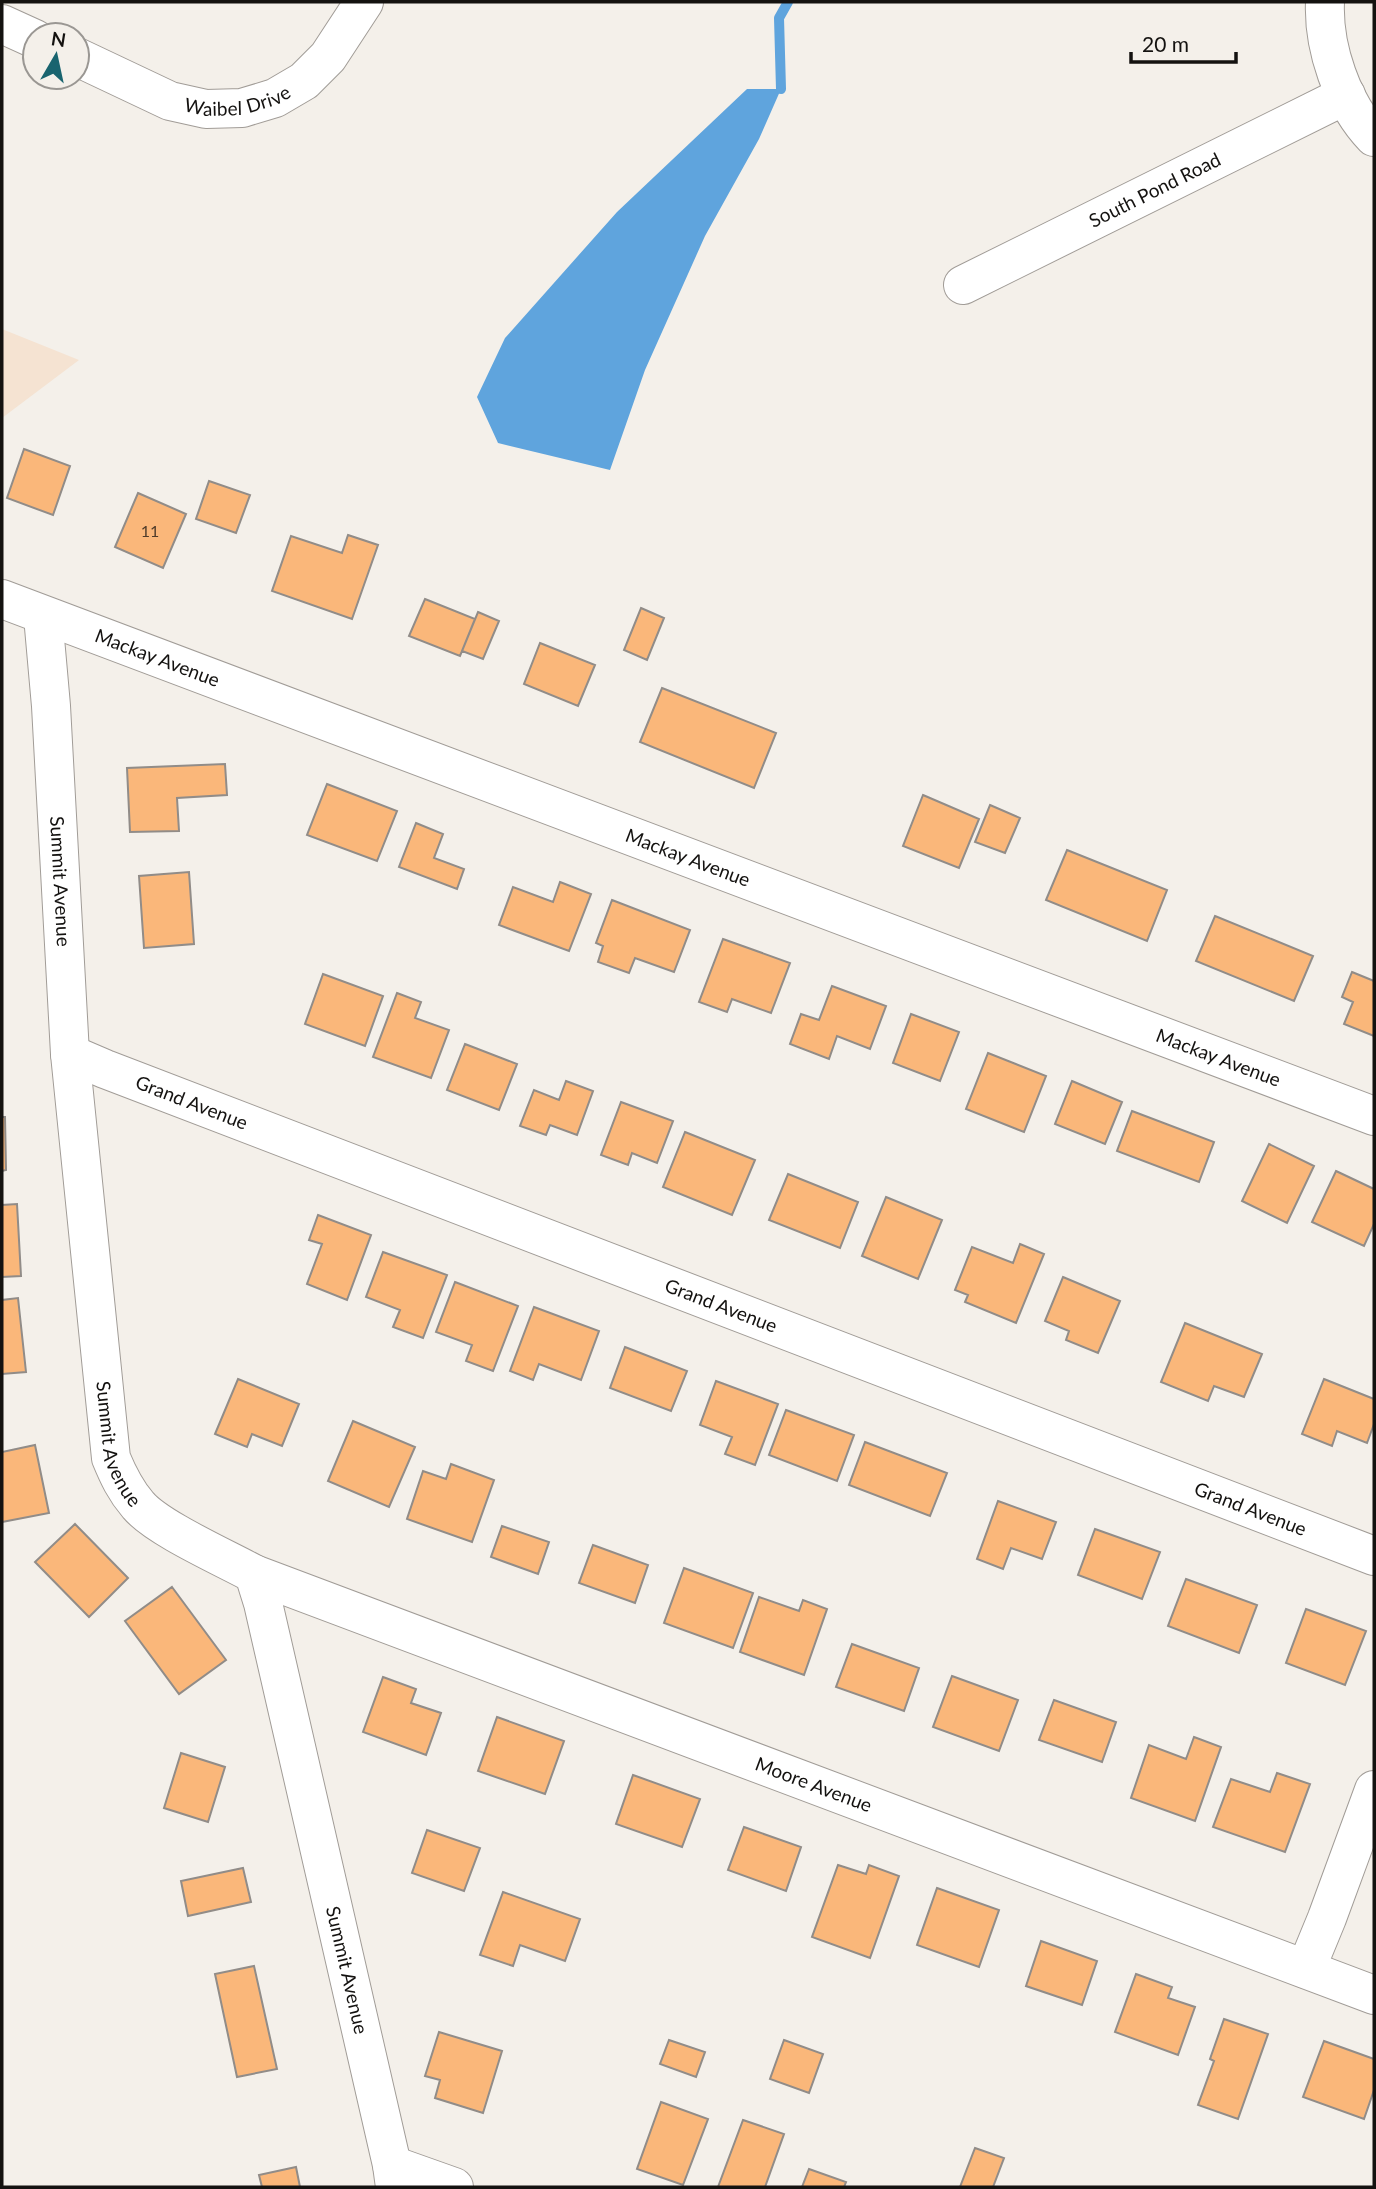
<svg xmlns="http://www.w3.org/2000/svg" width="1376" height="2189" font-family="Lato,sans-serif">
  <rect width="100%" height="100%" fill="#f4f0ea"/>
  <path fill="#f5e3d2" d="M2,329L79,360L2,418Z"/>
  <path fill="#5fa4dd" d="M747,89H781L759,139L705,236L645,370L610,470L498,443L477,397L505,338L617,212Z"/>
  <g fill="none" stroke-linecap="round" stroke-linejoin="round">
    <path stroke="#5fa4dd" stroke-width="10" d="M781,89L779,18L788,2"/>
  </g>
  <path fill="#fab77a" stroke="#918c88" stroke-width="2" d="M24,449L70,466L53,515L7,498Z
    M209,481L250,495L236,533L196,519Z
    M138,493L186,514L163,568L115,547Z
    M348,535L378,545L352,619L272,591L291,536L342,553Z
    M425,599L475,619L460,656L409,636Z
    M641,608L664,618L647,660L624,650Z
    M478,612L499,621L483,659L462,651Z
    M540,643L595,665L578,706L524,684Z
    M662,688L776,733L754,788L640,742Z
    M225,764L227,795L177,798L179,831L130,832L127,768Z
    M327,784L397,811L377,861L307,835Z
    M923,795L979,819L959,868L903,846Z
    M990,805L1020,818L1005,853L975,842Z
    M416,823L443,834L434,858L464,869L457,889L399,867Z
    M1067,850L1167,890L1147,941L1046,900Z
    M189,872L194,944L144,948L139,876Z
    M560,882L591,894L569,951L499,925L513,887L553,902Z
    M612,900L690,930L674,972L635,958L629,973L598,962L603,946L596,943Z
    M1215,916L1313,956L1294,1001L1196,961Z
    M723,939L790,963L771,1013L732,999L727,1012L699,1002Z
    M1352,972L1374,981V1036L1344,1024L1353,1002L1342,997Z
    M323,974L383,996L365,1046L305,1024Z
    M832,986L886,1006L870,1049L837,1036L829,1059L790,1044L801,1014L819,1020Z
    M397,993L421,1002L415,1018L449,1030L431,1078L373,1057Z
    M911,1014L959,1032L940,1081L893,1063Z
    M465,1044L517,1064L499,1110L447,1090Z
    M988,1053L1046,1076L1024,1132L966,1109Z
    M566,1081L593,1091L577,1135L550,1125L546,1135L520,1126L534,1090L559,1100Z
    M1072,1081L1122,1102L1105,1144L1055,1124Z
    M621,1102L673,1121L657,1163L632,1153L628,1165L601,1155Z
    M1132,1111L1214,1142L1199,1182L1117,1151Z
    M2,1117H5L6,1170L2,1171Z
    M685,1132L755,1160L732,1215L663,1187Z
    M1269,1144L1314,1166L1287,1223L1242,1201Z
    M1336,1171L1374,1189V1224L1364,1246L1312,1222Z
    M788,1174L858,1202L840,1248L769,1220Z
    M886,1197L942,1220L918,1279L862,1256Z
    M17,1204L21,1276L2,1277V1205Z
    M318,1215L371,1235L347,1300L307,1284L322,1244L309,1240Z
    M1020,1244L1044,1254L1016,1323L965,1302L968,1295L955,1290L972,1247L1013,1263Z
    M383,1252L447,1275L423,1338L393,1327L400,1310L366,1297Z
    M1063,1277L1120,1301L1098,1353L1066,1340L1069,1331L1045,1321Z
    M455,1282L518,1306L493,1371L466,1361L472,1345L436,1332Z
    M18,1298L26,1372L2,1374V1300Z
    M534,1307L599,1331L581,1380L539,1364L533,1380L510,1371Z
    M1185,1323L1262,1354L1244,1397L1214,1386L1208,1401L1161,1382Z
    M625,1347L687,1371L671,1411L610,1388Z
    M238,1379L299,1404L282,1446L252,1434L247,1447L215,1434Z
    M1324,1379L1374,1399V1424L1367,1443L1337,1431L1332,1446L1302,1434Z
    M716,1381L778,1404L755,1465L725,1454L732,1437L700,1425Z
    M786,1410L854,1435L837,1481L769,1455Z
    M353,1421L415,1447L389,1507L328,1481Z
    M865,1442L947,1473L930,1516L849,1485Z
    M35,1445L49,1513L2,1522V1452Z
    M451,1464L494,1480L472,1542L407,1519L423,1471L446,1479Z
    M998,1501L1056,1522L1042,1559L1011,1548L1003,1569L977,1559Z
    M75,1524L128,1578L89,1617L35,1562Z
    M502,1526L549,1542L538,1574L491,1557Z
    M1095,1529L1160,1552L1142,1599L1078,1575Z
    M593,1545L648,1565L635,1603L579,1583Z
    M684,1568L753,1593L733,1648L664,1623Z
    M1186,1579L1257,1605L1239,1653L1168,1626Z
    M172,1587L226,1660L179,1694L125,1621Z
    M759,1597L799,1611L803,1600L827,1609L804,1675L740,1652Z
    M1306,1609L1366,1631L1345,1685L1286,1663Z
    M852,1644L919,1668L904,1711L836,1687Z
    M952,1676L1018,1700L999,1751L933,1727Z
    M383,1677L416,1689L411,1703L441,1713L426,1755L363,1732Z
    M1054,1700L1116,1722L1102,1762L1039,1740Z
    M497,1717L564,1741L545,1794L478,1771Z
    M1194,1737L1221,1747L1195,1821L1131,1798L1149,1745L1186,1759Z
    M181,1753L225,1767L208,1822L164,1808Z
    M1277,1773L1310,1784L1285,1852L1213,1827L1231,1779L1270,1792Z
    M633,1775L700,1799L682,1847L616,1824Z
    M744,1827L801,1847L786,1891L728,1870Z
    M427,1830L480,1848L464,1891L412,1873Z
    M838,1865L866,1874L869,1865L899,1876L870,1958L812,1937Z
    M243,1868L251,1902L188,1916L181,1881Z
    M937,1888L999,1910L979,1967L917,1945Z
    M503,1892L580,1919L565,1961L520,1945L513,1966L480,1955Z
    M1041,1941L1097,1961L1082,2005L1026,1986Z
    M254,1966L277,2069L237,2077L215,1974Z
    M1136,1974L1172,1987L1168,1998L1195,2007L1178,2055L1115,2032Z
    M1224,2019L1268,2034L1238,2119L1198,2105L1214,2061L1210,2059Z
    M439,2032L502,2051L483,2113L435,2098L440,2080L425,2076Z
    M669,2040L705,2052L696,2077L660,2064Z
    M784,2040L823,2054L809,2093L770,2079Z
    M1324,2041L1374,2059V2090L1364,2119L1303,2097Z
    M661,2102L708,2119L683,2185L637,2169Z
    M743,2120L784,2134L765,2187H718Z
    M975,2148L1004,2158L993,2187H960Z
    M296,2167L300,2187H262L259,2175Z
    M809,2169L846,2182L844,2187H802Z"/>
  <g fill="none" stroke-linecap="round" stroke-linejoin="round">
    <g stroke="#a19c97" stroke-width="40">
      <g id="minor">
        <path d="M1325,2C1323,47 1342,104 1374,137"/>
        <path d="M2,24L35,39"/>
        <path id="s1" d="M77,57L170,101L206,109L242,108L275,98L304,81L328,57L364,2"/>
        <path id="s2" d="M963,285L1346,95"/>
        <path id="s3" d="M2,599L1374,1116"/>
        <path id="s4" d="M43,616L51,706L70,1054L111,1458C118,1475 125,1490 138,1505C157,1528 225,1558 254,1574L263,1603L392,2165L395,2187"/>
        <path id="s5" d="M70,1054L105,1069L1374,1556"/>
        <path id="s6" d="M254,1574L1374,1995"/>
        <path d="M1306,1969L1327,1918L1374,1790"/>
        <path d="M392,2165L454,2187"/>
      </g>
    </g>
    <use href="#minor" stroke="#fff" stroke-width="38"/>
  </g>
  <g text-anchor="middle" stroke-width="6" stroke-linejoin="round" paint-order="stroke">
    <g font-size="16" fill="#4e3b2a">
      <text x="150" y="537">11</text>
    </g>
    <g font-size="19" fill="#141210" stroke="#f4f0ea">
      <text dy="7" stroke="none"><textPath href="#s1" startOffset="172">Waibel Drive</textPath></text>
      <text dy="7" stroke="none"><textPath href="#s2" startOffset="214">South Pond Road</textPath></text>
      <text dy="7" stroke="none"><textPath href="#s3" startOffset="166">Mackay Avenue</textPath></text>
      <text dy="7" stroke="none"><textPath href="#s3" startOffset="733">Mackay Avenue</textPath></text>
      <text dy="7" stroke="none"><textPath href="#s4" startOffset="266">Summit Avenue</textPath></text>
      <text dy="7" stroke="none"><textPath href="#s3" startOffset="1300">Mackay Avenue</textPath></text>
      <text dy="7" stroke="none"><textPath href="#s5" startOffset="131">Grand Avenue</textPath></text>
      <text dy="7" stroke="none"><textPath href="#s5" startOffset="698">Grand Avenue</textPath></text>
      <text dy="7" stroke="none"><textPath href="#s4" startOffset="833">Summit Avenue</textPath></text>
      <text dy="7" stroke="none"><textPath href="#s5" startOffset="1265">Grand Avenue</textPath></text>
      <text dy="7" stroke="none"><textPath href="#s6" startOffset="598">Moore Avenue</textPath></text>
      <text dy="7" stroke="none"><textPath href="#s4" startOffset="1442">Summit Avenue</textPath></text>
    </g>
  </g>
  <rect width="1376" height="2189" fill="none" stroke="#141210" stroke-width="7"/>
  <g transform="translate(56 56) rotate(9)"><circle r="33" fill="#f4f0ea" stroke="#9a9793" stroke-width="2"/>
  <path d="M0-5L12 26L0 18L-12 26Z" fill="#19646f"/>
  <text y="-10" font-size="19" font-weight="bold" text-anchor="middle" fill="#141210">N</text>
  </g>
  <path d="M1131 52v10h105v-10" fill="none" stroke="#141210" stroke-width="3.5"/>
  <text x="1142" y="52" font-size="21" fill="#141210" stroke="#f4f0ea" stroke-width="5" paint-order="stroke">20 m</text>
</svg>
